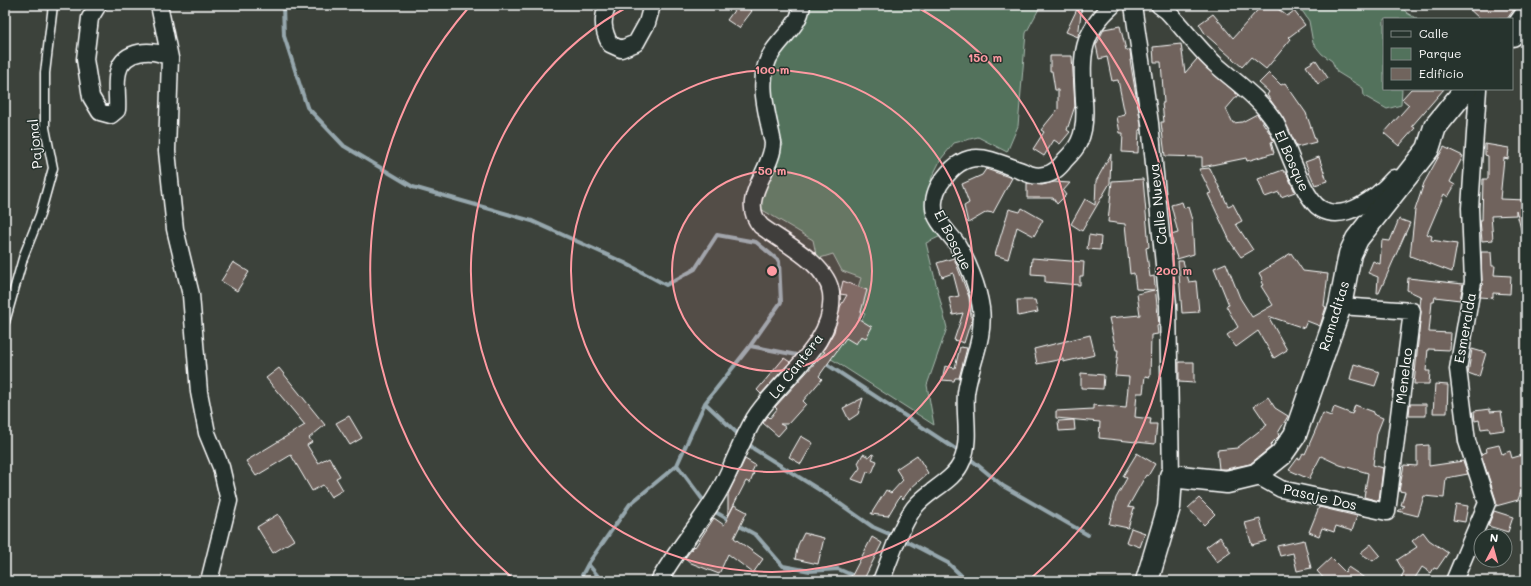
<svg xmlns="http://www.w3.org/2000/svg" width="1531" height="586" font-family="Mali,sans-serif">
  <rect width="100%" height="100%" fill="#3c423b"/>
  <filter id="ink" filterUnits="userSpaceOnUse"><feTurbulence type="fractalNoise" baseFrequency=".025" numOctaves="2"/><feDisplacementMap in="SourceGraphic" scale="8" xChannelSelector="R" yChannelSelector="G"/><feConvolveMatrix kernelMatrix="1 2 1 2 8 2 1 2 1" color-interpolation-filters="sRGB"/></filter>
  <g filter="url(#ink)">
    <path fill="#52725c" stroke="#a8b8ae" d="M804,5H1041L1026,33L1018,126L1007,152L978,137L954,143L941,159L932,177L927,196L943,235L926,243L947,328L927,385L934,425L833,360L818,355L832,333L844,338L854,334L865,314L852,306L861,278L842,271L833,254L817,259L813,240L754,205L761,175L783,145L760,78Z
      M1293,5H1400L1407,13L1417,19H1384V89H1402L1401,105L1387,109L1364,96L1363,88L1337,72L1332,61L1322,54L1313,43L1309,21L1303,12Z"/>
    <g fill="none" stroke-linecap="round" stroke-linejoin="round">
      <path stroke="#96a7ad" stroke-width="4" d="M283,5L284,36L307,107L344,146L413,187L532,221L625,263L666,285L695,269L717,235L756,242L779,261L781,302L750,346L705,403L677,465L630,504L588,564L579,581
        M750,346L802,356
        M810,359L828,365L960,452
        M705,403L740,436
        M747,442L754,449L826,494L873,527L896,537
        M968,457L1003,486L1088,535
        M677,465L706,504
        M712,510L731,521
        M736,524L756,535L783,566L810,571L838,569L866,581
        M902,539L948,563L967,581
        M588,564L602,581"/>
    </g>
    <path fill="#70645d" stroke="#fff" d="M738,5H745L752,11L739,28L727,20Z
      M1079,5H1082L1078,37L1066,32Z
      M1262,5H1273L1287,16L1294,11L1305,25L1289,37L1291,39L1266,69L1251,57L1242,67L1206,35L1199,24L1213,14L1233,38Z
      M1465,5H1517L1507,19H1480Z
      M1120,26L1126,50H1130L1131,60H1130L1141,124V129L1139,130L1138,153L1122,152L1123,133H1120L1117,117L1125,115L1118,80L1112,81L1107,57L1099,59L1096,45L1104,29Z
      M1181,44L1185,73L1197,59L1238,95L1226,109L1233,123L1242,122L1257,114L1271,135L1274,141L1271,142L1274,153L1247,161L1246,158L1202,167V157L1165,156L1161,122H1164L1162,103H1164L1161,62H1154L1153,47Z
      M1050,56H1072L1075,106L1067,130L1070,132L1060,144L1054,140L1044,156L1033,149L1044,132L1041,130L1058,109V90H1055L1052,71H1050Z
      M1316,60L1328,78L1318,84L1306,66Z
      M1269,73L1281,85L1285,83L1306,113L1316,142L1297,147L1283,118L1267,95L1269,92L1259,83Z
      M1411,89H1444L1412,126L1415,128L1399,146L1384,133L1409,105L1402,99Z
      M1485,144L1509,148L1508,159L1504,158L1500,199L1526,200V233H1522L1516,210V215L1491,216L1493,240L1482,241L1480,220H1482L1483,179H1488V156L1485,155Z
      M1444,147L1463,156L1450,182L1455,185L1448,197L1444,194L1427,234L1432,236L1431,240L1457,244L1452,272L1410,256L1415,210L1424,183Z
      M1111,154L1110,183L1082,231L1071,224L1085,199L1095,205L1096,181Z
      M1319,157L1327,181L1315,185L1305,162Z
      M1210,168L1228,206L1233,204L1242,221L1236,224L1253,250L1241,257L1231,243L1208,194L1211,193L1199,169Z
      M986,169L1012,178L993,213L987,212L968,223L964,206L969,203L962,184L982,175Z
      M1283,170L1284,172H1286L1295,192L1281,197L1279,192L1265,197L1258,179Z
      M1143,179L1149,247L1146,248L1150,277L1154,276L1159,325L1157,326L1158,334L1151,335L1150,377L1145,376L1143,393H1137L1135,417L1151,419L1150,424H1157L1155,444L1099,438L1100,422L1056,418V411L1093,409V405L1126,408L1129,377L1115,376L1118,350H1116L1109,318L1140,315L1137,294L1154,290L1136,289L1134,273L1130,274L1125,224L1108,222L1112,181Z
      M1054,182L1070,183L1063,191L1066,195L1057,204L1053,198H1027V183L1042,185Z
      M1182,202L1184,208L1188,207L1192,220L1194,254L1177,259L1171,235L1178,233L1171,205Z
      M1022,208L1043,220L1034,236L1017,227L1008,259L995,255L1009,209L1020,212Z
      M1399,219L1410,223L1379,293H1377L1378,277L1368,273L1373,261L1380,264L1382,240L1390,241Z
      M1089,235L1101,237L1100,250L1087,249Z
      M1481,252H1491L1492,266H1495L1494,275L1511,276L1510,294L1493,293V298L1480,297L1482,286L1484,284L1482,283Z
      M1291,253L1303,271L1328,274L1324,306L1326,307L1320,326L1307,321L1304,328L1268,316L1287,350L1274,358L1258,331L1236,347L1227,335L1238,327L1226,306L1229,305L1214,268L1226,263L1240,298L1252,317L1273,305L1261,286L1263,285L1261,282L1263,280L1259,273Z
      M954,258L969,297L972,324H970L964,343L954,340L963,313L953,315L949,298L959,296L953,273L942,277L937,263Z
      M1032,258L1084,262L1083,276H1080V285L1045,282V275L1031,274Z
      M1178,261H1183L1189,282L1196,281L1199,312L1182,313Z
      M233,262L249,272L237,291L221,281Z
      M1408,278L1463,284L1460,300L1435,297L1434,302H1432L1429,332L1451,333L1450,350L1428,349L1426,371H1430L1429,384H1414L1421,312L1420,306L1421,297H1422L1407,290Z
      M843,281L867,290L859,319L872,327L866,338L861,336L856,344L846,338L819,376L822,379L803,401L806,404L788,424H780L786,427L778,436L763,423L768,416L770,418L777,409L775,407L825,352L823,351L834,332L840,307L847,295L840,294Z
      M1017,300H1035L1038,312L1018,316Z
      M1090,335L1095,355L1063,362V359L1037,364L1034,349Z
      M960,347L967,348L959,378H955L954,381L942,380L945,366L955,368Z
      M1472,349L1486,353L1479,377L1468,373Z
      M784,358L790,362L761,394L757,390Z
      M1179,362H1194V383L1179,382Z
      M1354,364L1380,372L1375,386L1350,379Z
      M279,368L325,425L309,438L312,442L307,445L318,463L329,457L340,476L336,478L343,490L331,497L323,485L312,491L291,455L256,476L246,461L305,425L266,378Z
      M1081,373L1104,375L1103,389L1081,388Z
      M1435,384L1448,385L1447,413H1433Z
      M1268,397L1275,408L1288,416L1278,433L1279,436L1270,445L1271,447L1250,464L1226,469H1219L1217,450L1237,448L1267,425L1254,406Z
      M863,398L858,414L849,420L843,408Z
      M1410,404H1426V416H1409Z
      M1355,405L1374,412L1373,414L1383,418L1377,433L1373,465L1383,468L1379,501L1364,497L1368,473L1340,465L1321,456L1309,479L1289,470L1298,458L1300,459L1303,453L1305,454L1323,413L1331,416L1334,407L1352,414Z
      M1490,409V412L1501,411L1504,430L1490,432L1489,428L1481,429L1479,420L1475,421L1474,411Z
      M349,416L362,438L350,445L336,423Z
      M1074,420L1075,430L1059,431L1058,421Z
      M801,436L813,443L801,464L789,457Z
      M1429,445V466L1463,461L1468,474L1446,478L1444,498L1424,496L1418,516L1398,511L1405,506L1401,505L1405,492L1399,491L1404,465L1417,466V446Z
      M1499,445L1502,454L1510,451L1512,458L1526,454V477L1518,500L1496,506V500L1481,454L1487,452L1486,448Z
      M1137,453L1155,464L1148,476L1146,475L1128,507L1134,508L1128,528L1109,524L1116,498L1127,478L1123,476Z
      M863,454L869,457L872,454L874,455L872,459L877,461L872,473L867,472L863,483L852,479L860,468L858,463Z
      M917,455L928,473L911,488L903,499L900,496L888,516L871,514L886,490L891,493L903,480L896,469Z
      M745,459L755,465L752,472L754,473L750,483L746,481L728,516V494Z
      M1199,498L1215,514L1204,525L1188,508Z
      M1456,504L1468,506L1465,522L1453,520Z
      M734,505L747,512L734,538L763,559L753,573L728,554L719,574L691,563L685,558L694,546L695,547L714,518L724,525Z
      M1319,507L1357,516L1352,531L1336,526L1334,532L1322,528L1319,536L1309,532Z
      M1494,511L1513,517L1508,532L1488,526Z
      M278,514L294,540L273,553L257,527Z
      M1260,519L1266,541L1252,545L1245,523Z
      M1131,528L1145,533L1140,547L1126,542Z
      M1423,532L1429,540L1448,553L1437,569L1434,568L1431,573L1422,567L1413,581H1399L1404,572L1397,560L1417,547L1412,541Z
      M804,533L824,538L818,564L795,559L798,545Z
      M872,537L882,543L863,581H849Z
      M1220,537L1231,552L1217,562L1206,547Z
      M1304,540L1311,568L1297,571L1293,553L1280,556L1277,546Z
      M1371,544L1380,555L1373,561L1360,553Z
      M1331,558L1345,572L1348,567L1369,581H1326L1317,571Z"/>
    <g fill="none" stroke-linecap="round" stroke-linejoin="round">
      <g stroke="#fff" stroke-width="11">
        <path id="lane" d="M5,322L24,255L40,215L53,168L45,128V73L53,5"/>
      </g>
      <g stroke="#fff" stroke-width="19">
        <path id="street" d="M98,5L90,18L85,59L91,97L100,112L111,115L117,110C118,98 115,84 118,72C123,49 154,48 170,58L167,151L175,229L191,295L199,392L207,433L221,467L229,501L209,581
          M159,5L170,58
          M608,5C601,19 603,31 610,44L621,49L636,43L647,23L652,5
          M1133,5L1150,123L1168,305L1171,476
          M1159,5L1167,11C1183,28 1197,47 1214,63C1234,81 1260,98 1275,122C1287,143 1302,198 1321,209C1346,223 1378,196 1394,178
          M1256,475L1281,489L1387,512L1412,311L1340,306
          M659,581C676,550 700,524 718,493C732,469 740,443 754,419C778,380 837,344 831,293C828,264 782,242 761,226C737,200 773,170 773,143C768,115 754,77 773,51C783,36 800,24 802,5
          M881,581C891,557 899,529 914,508C926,491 954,482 962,461C971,440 964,415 966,393C970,364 985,339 981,308C978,287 968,262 957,244C950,234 939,225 935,213C932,204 935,192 940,184C966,145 986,158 1022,171C1028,174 1037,177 1044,175C1053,174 1060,167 1065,160C1070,155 1076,149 1079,142C1085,130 1085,114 1084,101C1082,59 1078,36 1113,5
          M1454,581L1487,503L1467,441L1458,369L1473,282L1470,208L1478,89"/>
      </g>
      <g stroke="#fff" stroke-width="25">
        <path id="secondary" d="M1512,35L1526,15
          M1147,581L1169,507L1171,476L1227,482L1256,475L1281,455L1295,435L1340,306L1350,254L1357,239L1428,149L1435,127L1466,89"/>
      </g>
      <use href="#lane" stroke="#26332d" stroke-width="8"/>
      <use href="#street" stroke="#26332d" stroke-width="16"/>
      <use href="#secondary" stroke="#26332d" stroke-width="22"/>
    </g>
  </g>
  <circle cx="772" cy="271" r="100" fill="#ff9aa2" fill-opacity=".12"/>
  <g fill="none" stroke="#ff9aa2" stroke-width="2">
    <circle cx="772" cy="271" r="100"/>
    <circle cx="772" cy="271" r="201"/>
    <path d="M913 5A301 301 0 1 1 631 5"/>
    <path d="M514 579A402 402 0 0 1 469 7M1075 7A402 402 0 0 1 1030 579"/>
  </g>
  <g text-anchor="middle" stroke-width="3" stroke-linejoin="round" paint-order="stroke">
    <g font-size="14" fill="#fff" stroke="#26332d">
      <text transform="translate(35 144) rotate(-95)" y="5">Pajonal</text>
      <text transform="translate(1292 161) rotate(66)" y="5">El Bosque</text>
      <text transform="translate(1158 204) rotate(-96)" y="5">Calle Nueva</text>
      <text transform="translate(953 240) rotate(63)" y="5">El Bosque</text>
      <text transform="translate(1334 316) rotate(-73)" y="5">Ramaditas</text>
      <text transform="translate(1465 328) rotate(-80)" y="5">Esmeralda</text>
      <text transform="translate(796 366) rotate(-52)" y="5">La Cantera</text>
      <text transform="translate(1404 376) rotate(-83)" y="5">Menelao</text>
      <text transform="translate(1320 497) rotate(13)" y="5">Pasaje Dos</text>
    </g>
  </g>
  <circle cx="772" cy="271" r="6" fill="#ff9aa2" stroke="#26332d" stroke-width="2"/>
  <g font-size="12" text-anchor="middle" font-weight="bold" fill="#ff9aa2" stroke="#26332d" stroke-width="3" stroke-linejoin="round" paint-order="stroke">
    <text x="985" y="62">150 m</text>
    <text x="772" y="74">100 m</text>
    <text x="772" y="175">50 m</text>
    <text x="1174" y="275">200 m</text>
  </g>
  <rect width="1531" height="586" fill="none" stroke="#26332d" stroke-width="20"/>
  <rect x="10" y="10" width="1511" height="566" fill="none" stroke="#fff" stroke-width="1.5" filter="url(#ink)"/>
  <rect x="1383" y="18" width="130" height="72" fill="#26332d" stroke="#7d8581"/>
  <rect x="1391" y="31" width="20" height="6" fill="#26332d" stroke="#7d8581"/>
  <text x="1419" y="38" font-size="12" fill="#ffffff">Calle</text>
  <rect x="1391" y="48" width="20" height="12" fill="#52725c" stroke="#7d8581"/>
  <text x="1419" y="58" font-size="12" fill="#ffffff">Parque</text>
  <rect x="1391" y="68" width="20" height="12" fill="#70645d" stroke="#7d8581"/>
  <text x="1419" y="78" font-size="12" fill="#ffffff">Edificio</text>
  <g transform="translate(1493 548) rotate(6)"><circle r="19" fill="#26332d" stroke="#7d8581"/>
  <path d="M0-3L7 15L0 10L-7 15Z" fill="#ff9aa2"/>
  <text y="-6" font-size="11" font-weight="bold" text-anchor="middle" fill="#ffffff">N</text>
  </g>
</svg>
